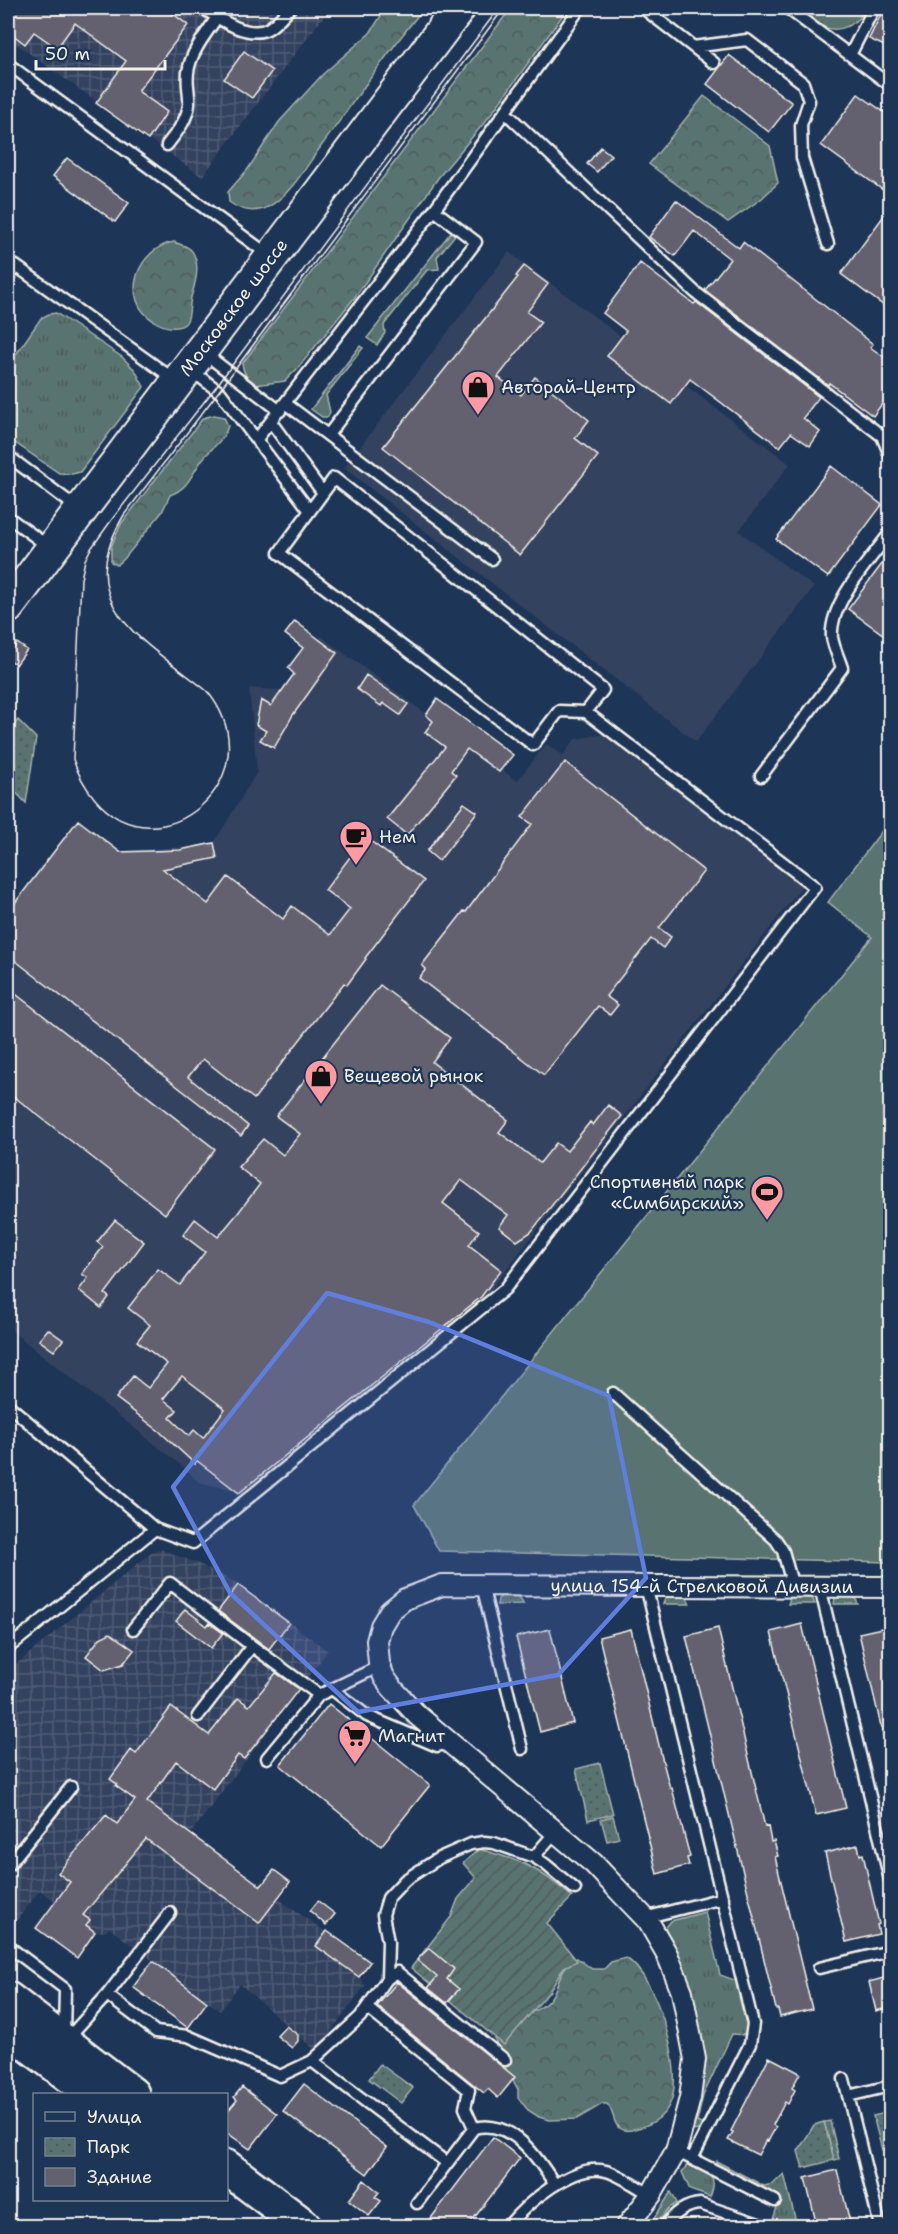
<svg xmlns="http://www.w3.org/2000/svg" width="898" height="2234" font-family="'Shantell Sans',sans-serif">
  <defs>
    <pattern id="industrial-grid" width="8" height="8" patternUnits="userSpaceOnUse" patternTransform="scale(1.5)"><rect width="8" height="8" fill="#32425e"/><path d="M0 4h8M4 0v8" fill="none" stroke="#505e75"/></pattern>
    <pattern id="grass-tufts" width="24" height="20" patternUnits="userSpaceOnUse" patternTransform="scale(1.5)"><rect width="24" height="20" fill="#587370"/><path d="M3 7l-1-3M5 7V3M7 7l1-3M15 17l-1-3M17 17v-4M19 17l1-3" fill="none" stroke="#505b59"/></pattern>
    <pattern id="forest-crowns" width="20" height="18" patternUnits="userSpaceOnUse" patternTransform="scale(1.5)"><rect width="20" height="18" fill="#587370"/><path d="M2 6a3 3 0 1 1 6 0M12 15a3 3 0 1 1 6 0" fill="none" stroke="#505b59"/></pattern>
    <pattern id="park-dots" width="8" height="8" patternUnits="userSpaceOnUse" patternTransform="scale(1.5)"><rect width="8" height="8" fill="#587370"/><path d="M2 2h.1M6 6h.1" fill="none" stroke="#505b59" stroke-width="1.8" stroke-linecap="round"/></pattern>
    <pattern id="garden-furrows" width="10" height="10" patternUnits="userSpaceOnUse" patternTransform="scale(1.5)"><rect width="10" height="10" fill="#587370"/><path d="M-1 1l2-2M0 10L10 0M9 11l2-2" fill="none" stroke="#505b59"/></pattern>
  </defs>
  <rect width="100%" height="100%" fill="#1d3557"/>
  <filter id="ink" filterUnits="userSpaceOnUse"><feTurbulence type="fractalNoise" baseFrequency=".0167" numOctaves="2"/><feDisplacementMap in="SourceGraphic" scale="12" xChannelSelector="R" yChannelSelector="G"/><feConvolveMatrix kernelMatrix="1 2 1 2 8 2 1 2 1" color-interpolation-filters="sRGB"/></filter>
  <g filter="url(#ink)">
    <path fill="#32425e" d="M509,252L790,464L739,531L814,587L696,742L344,468Z
      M321,636L517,781L546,744L563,755L575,739L605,734L804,884L484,1299L244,1493L198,1482L187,1470L8,1328V911L78,818L120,851L200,846L215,841L257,772L249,688L281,690Z"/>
    <path fill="url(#industrial-grid)" d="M8,8H330L202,177L8,38Z
      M160,1549L197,1563L237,1583L328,1651L191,1833L287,1905L370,1962L360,1977L365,1986L316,2051L240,1984L220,2011L109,1928L105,1932H95L40,1890L12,1927L8,1924V1671L153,1551Z"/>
    <path fill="url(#grass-tufts)" stroke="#a6b2ac" stroke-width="1.5" d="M797,8H850L858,12L860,8H865C858,24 839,35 821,26C812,21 805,13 797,8Z
      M451,232L455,235L437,257L439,269L427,270L384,325L385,333L377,345L367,338Z
      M56,313L122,357L135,370L144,387L80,472L72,474L59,473L8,438V366L41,318L49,314Z
      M360,346L363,348L326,395L330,412L328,417H322L311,409Z
      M840,1593L854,1595L858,1604H834L835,1598Z
      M503,1594L518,1595L524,1604L497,1605L498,1599Z
      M685,1594L690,1604H663L666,1596Z
      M810,1594L815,1604H788L791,1596Z
      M705,1912L720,1975L737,1981C741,1996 751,2018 745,2035L732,2034L703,2096L697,2122L703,2125L700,2130L691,2131L695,2097L663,1931L671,1921Z
      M830,2121L839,2159L834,2160L824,2122Z
      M716,2161L764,2186L773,2184L784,2174L797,2226H782L772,2222L780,2199L714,2165Z
      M687,2165C706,2172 720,2173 710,2197L690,2190L682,2172Z
      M671,2192L677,2203L668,2209L655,2226H649Z"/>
    <path fill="url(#forest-crowns)" stroke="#a6b2ac" stroke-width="1.5" d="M386,8H424C388,51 356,99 322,145C307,165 291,195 268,207C253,214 241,211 229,202L228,192L248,169L279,122L323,74L370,33Z
      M511,8H568L489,117L438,178L355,297L298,368L285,381L255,385C247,379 244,374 242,364Z
      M704,96L770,146L778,183L761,199L728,222L649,164Z
      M174,242C180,245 187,245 191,250C201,262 196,281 192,294C187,306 194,326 176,327C168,328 160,325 154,321C118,299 138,248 174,242Z
      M214,415L224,417L228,426C224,441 211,448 202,460C191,475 188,489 170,495L162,512L124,559L117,565L111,562V547L121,524L203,418Z
      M577,1958L592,1969H604L611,1962L626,1958C656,1976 684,2068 671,2101C666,2114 655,2123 641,2127C635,2129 625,2133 619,2128C612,2121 614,2111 607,2104H602L577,2119L549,2120L539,2117L528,2110L518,2098V2089L500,2059L495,2039C510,2016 528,2018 545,2004C561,1991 555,1969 577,1958Z"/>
    <path fill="url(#park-dots)" stroke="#a6b2ac" stroke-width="1.5" d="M18,720L36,738L26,803L8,784V733Z
      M600,1763L613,1814L588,1820L576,1769Z
      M613,1816L619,1838L607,1841L601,1819Z
      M380,2064L413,2088L401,2103L369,2079Z
      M890,2112V2147L882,2150L873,2116Z
      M824,2122L834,2160L803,2168L798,2151L814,2125Z"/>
    <path fill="url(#garden-furrows)" stroke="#a6b2ac" stroke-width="1.5" d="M479,1849C522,1861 538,1867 572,1897L547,1923L577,1961L564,1967L549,1992L504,2045L411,1968L451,1917L458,1899L476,1878L463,1863Z"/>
    <path fill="#587370" stroke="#a6b2ac" stroke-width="1.5" d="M890,820V1562L439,1551L414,1505L872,937L828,902Z"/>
    <path fill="#64616f" stroke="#f4f1e8" stroke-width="1.5" fill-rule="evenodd" d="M8,8H165L188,25L138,91L167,112L148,140L96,103L126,61L75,23L57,48L34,32L25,44L8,31Z
      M884,8H891V49L869,39Z
      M244,51L272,71L252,98L224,79Z
      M729,55L792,103L769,132L707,84Z
      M858,94L891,117V196L821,145Z
      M601,147L611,155L597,172L587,164Z
      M67,158L129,203L115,222L53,176Z
      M676,200L739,248L743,242L873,344L870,347L891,362V392L873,416L829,383L828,385L705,290L730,259L694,231L675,256L649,237Z
      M891,206V311L841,274Z
      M640,263L694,304L696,302L819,397L803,418L820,432L810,446L791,433L780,447L690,379L671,404L607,356L626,331L603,313Z
      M524,266L548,284L527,312L541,322L498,377L521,395L535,377L589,420L575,438L598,456L520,555L383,447L518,277L516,276Z
      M831,466L882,505L828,577L776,539Z
      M891,552V640L848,609Z
      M295,621L337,653L293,715L274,748L260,740L266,731L256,725L261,700L271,706L294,674L288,668L303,648L285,634Z
      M17,643L27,650L16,665L8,658V655Z
      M366,675L408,704L400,715L383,703L381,706L357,689Z
      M437,699L513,755L499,772L467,749L451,771L456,775L407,835L387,819L445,747L425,732L433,721L426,715Z
      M565,762L704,871L659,928L671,937L663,948L651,939L606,996L618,1005L610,1015L598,1006L544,1075L419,978L426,969L422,965L464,911L466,912L532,824L522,817Z
      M464,803L477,812L439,861L427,851Z
      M78,820L120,852L180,850L214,843L217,858L163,869L208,904L228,877L283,919L292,906L330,935L350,909L325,890L365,837L424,881L365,958L366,959L347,985L344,983L254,1099L203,1059L188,1077L248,1126L241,1136L8,955V912Z
      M380,985L450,1038L432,1062L508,1120L499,1132L540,1163L556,1143L567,1151L590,1122L593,1125L608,1105L622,1116L531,1232L517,1241L499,1227L508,1215L461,1180L443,1203L479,1231L469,1245L501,1270L481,1297L239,1493L196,1460L195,1464L159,1431L116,1398L133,1376L148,1388L167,1364L137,1341L150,1325L128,1308L158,1269L180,1285L205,1252L183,1235L195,1219L218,1237L238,1213L260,1184L238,1167L263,1139L283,1155L300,1134L276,1116ZM182,1376L225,1409L203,1438L194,1430L189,1436L170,1418L177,1410L163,1399Z
      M8,988L215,1149L165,1214L8,1092Z
      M115,1220L144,1242L105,1294L109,1297L101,1308L79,1290L88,1278L82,1274L103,1247L97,1242Z
      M48,1329L63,1340L54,1351L39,1340Z
      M238,1585L289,1623L269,1649L218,1611Z
      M185,1609L207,1626L209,1623L223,1633L211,1648L176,1621Z
      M802,1624L846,1808L816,1815L771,1632Z
      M891,1626V1743H885L859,1633Z
      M718,1628L765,1827L768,1826L771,1842L774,1841L778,1856L775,1857L812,2009L780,2017L778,2009H776L686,1636Z
      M550,1629L573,1723L540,1732L516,1637Z
      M631,1629L663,1762L670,1788H672L690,1857L687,1858L689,1865L657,1874L599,1637Z
      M110,1633L134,1650L123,1664L104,1670L86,1656L100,1638Z
      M276,1673L299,1689L244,1759L238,1755L213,1789L176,1761L147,1802L261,1886L274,1870L290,1882L259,1923L146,1839L83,1915L90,1920L86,1925L95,1932L77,1958L36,1928L70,1882L58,1873L106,1815L117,1824L135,1800L116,1786L117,1784L110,1779L131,1750L136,1754L171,1707L209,1735L238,1698L249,1706Z
      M329,1704L430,1785L381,1846L280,1765Z
      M858,1845L860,1855L863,1854L872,1894L879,1924L877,1925L879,1934L846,1942L825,1853Z
      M318,1901L335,1914L326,1925L310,1911Z
      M327,1931L370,1962L359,1977L316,1946Z
      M429,1948L454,1969L447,1979L459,1989L447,2003L428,1988L437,1977L417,1960Z
      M153,1961L207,2002L188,2028L133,1987Z
      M891,1976V2007L876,2011L869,1982Z
      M397,1982L515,2077L498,2098L488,2089L484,2093L377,2006Z
      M286,2026L298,2035V2041L292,2048L277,2036Z
      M769,2057L800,2073L792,2088L795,2090L788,2104L785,2102L773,2125L776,2127L768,2141L766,2140L758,2155L728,2140L733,2132L731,2131Z
      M304,2084L387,2147L367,2174L283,2111Z
      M242,2087L277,2114L250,2149L226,2132V2113L237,2100L234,2097Z
      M493,2137L520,2158L468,2226H425Z
      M837,2170L851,2226H817L805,2178Z
      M364,2180L379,2192L375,2197L381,2201L369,2216L349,2200Z"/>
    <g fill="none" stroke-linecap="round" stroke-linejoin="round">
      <g stroke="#f4f1e8" stroke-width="15">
        <path id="service" d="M203,8C219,19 249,40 269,28C277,23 284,14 290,8
          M643,8L714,63
          M787,8L890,85
          M693,47L747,40L803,83L809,101L801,125L802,158L828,244
          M850,55L874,8
          M8,64L270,256
          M505,112L695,292L882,436L890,455
          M167,145C176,133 187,121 189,104C190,91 185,82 189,67C193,49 207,33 217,17
          M8,277L16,266L175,380
          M204,353L280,411
          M191,370L221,393L310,511
          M285,403L492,559
          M271,422L323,493
          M328,435L476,242L434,210
          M257,439L434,210L580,8
          M8,456L80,510
          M8,517L49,547
          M761,776L842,668C839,658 833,646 832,637C829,603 871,559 890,533
          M613,1393L776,1540L783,1551L793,1587
          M8,1405L155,1529
          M482,1585L522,1749
          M646,1586L753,2024L750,2044L692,2159L676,2151
          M820,1587L890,1880
          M133,1629L170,1583L252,1646
          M8,1648L155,1529L193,1543L505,1289L815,887L586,712L603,690L334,478L279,553L533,745L559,711L586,712
          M332,1689L380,1666
          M198,1716L252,1646L319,1695
          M267,1758L319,1695L332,1689L367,1716L437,1746L450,1743
          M534,1857L545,1864L575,1889
          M8,1866L71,1787
          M644,1918L723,1898
          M8,1946L65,1989L64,2034
          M819,1968L890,1951
          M387,1979L388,1942L383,1915L388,1898L405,1880L439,1858L471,1844L484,1842L494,1843L534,1857L556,1831
          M107,1995L170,1913
          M367,2008L469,2090L465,2108L474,2128
          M66,2040L107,1995L156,2032L188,2036L280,2076L312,2061L447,2163
          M312,2061L360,2017L387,1979L397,1972L505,2060
          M844,2079L880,2226
          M848,2096L890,2086
          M692,2159L775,2201
          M417,2203L474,2128C512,2118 538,2158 555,2185
          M508,2226C526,2204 574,2162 606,2171C621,2175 637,2187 651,2195
          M665,2226C674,2214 685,2205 700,2204L765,2226"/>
      </g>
      <g stroke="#f4f1e8" stroke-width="24">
        <g id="minor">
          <path id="s1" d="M627,2226L651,2195L676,2151L690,2098L695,2059L682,1992L667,1954L648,1921L622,1894L594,1864L417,1715L392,1688L384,1677L379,1663L377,1641L381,1626L390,1611L405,1599L442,1585L890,1587"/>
        </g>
      </g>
      <g stroke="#f4f1e8" stroke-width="36">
        <g id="primary">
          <path id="s2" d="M8,607L459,8"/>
        </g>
      </g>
      <g stroke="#f4f1e8" stroke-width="38">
        <path id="trunk" d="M8,1999L132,2094
          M8,2029L94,2094
          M226,2167L304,2226"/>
      </g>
      <use href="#service" stroke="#1d3557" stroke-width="10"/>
      <use href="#minor" stroke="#1d3557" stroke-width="20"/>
      <use href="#primary" stroke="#1d3557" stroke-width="32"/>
      <use href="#trunk" stroke="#1d3557" stroke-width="33"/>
      <path stroke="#f4f1e8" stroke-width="1.5" d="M499,8L215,388L113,518L90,550L85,560L81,579L73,759C78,775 85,787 95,799C159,875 277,777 207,691C144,640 70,606 124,515L219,391L504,8"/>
    </g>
  </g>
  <path fill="#5e7fdd" fill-opacity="0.2" stroke="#5e7fdd" stroke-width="4.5" stroke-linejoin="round" d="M327,1293L429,1322L609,1396L646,1578L558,1675L358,1712L230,1593L173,1487Z"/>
  <defs>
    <g id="shop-pin" transform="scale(1.725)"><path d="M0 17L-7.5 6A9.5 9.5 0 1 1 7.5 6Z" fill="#ff9aa2" stroke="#1d3557"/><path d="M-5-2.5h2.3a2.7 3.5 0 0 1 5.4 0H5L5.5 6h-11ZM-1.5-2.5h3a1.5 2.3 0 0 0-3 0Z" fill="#111"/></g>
    <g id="cafe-pin" transform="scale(1.725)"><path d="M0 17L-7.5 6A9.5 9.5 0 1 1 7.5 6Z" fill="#ff9aa2" stroke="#1d3557"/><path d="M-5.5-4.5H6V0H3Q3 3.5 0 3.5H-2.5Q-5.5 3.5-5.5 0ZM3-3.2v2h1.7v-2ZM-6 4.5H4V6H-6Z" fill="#111"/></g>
    <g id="stadium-pin" transform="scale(1.725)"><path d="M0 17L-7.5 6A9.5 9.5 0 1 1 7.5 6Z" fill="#ff9aa2" stroke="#1d3557"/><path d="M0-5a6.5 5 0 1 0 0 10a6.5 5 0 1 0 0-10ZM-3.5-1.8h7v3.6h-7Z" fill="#111"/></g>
    <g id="supermarket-pin" transform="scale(1.725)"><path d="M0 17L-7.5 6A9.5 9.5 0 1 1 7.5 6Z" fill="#ff9aa2" stroke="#1d3557"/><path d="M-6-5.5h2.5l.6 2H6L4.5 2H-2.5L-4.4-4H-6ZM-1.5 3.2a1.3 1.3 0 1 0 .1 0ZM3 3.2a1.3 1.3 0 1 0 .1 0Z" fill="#111"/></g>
  </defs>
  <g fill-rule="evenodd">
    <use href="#shop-pin" x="478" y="387"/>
    <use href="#cafe-pin" x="356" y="837"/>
    <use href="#shop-pin" x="321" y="1076"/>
    <use href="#stadium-pin" x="767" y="1192"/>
    <use href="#supermarket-pin" x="355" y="1736"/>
  </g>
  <g text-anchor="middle" stroke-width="4.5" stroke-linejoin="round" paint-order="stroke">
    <g font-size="18" fill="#f4f1e8" stroke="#1d3557">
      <text dy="6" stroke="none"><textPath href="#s2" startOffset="375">Московское шоссе</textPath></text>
      <text dy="6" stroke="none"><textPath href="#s1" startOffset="1080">улица 154-й Стрелковой Дивизии</textPath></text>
    </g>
    <g font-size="18" fill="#f4f1e8" stroke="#1d3557" text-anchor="start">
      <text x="501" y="393">Авторай-Центр</text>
      <text x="379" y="843">Нем</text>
      <text x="344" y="1082">Вещевой рынок</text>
      <text x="744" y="1188" text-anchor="end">Спортивный парк<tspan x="744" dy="21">«Симбирский»</tspan></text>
      <text x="378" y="1742">Магнит</text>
    </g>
  </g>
  <rect width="898" height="2234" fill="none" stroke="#1d3557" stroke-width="30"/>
  <rect x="15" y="15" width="868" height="2204" fill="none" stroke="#f4f1e8" stroke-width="2" filter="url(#ink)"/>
  <rect x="33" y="2093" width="195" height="108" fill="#1d3557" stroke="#738091" stroke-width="1.5"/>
  <rect x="45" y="2112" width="30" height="9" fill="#1d3557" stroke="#738091" stroke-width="1.5"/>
  <text x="87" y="2123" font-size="18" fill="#f4f1e8">Улица</text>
  <rect x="45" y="2138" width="30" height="18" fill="url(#park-dots)" stroke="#738091" stroke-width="1.5"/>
  <text x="87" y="2153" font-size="18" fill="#f4f1e8">Парк</text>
  <rect x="45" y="2168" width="30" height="18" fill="#64616f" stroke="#738091" stroke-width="1.5"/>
  <text x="87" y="2183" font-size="18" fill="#f4f1e8">Здание</text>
  <path d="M36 60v9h129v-9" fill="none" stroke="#f4f1e8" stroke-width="3"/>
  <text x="45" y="60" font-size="18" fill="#f4f1e8" stroke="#1d3557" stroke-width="4.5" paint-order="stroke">50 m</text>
</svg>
